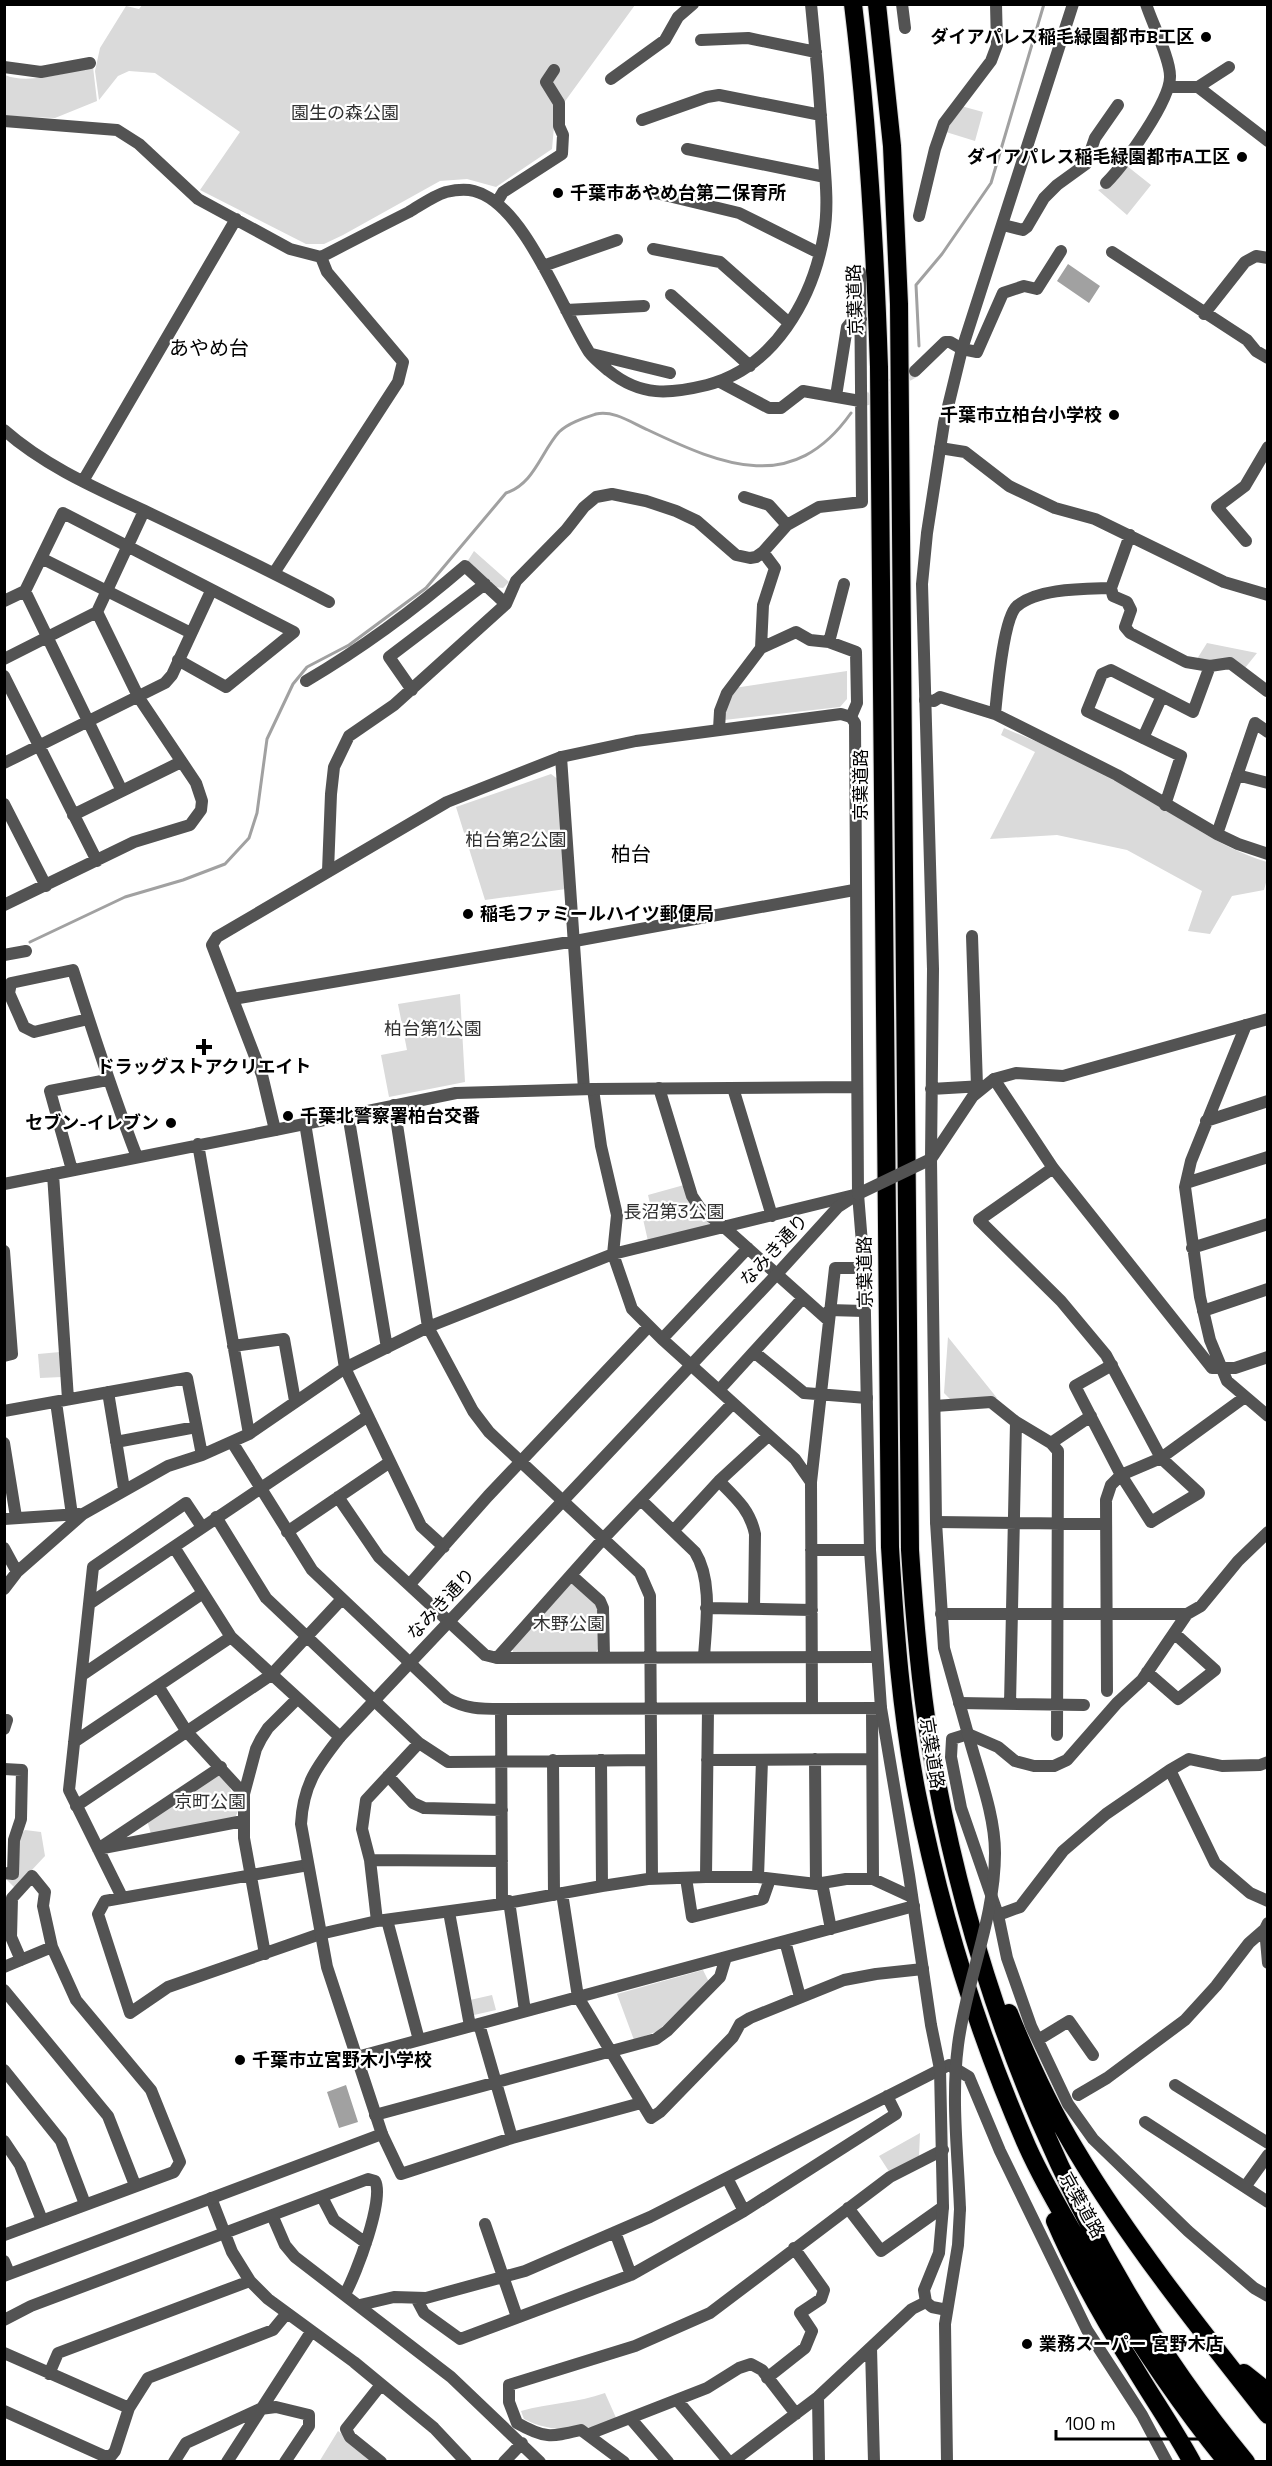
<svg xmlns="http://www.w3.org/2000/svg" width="1272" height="2466" font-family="'Space Grotesk','Noto Sans JP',sans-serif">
  <rect width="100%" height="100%" fill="#fff"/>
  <path fill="#dadada" d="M143,4L635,5L555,115L552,149L496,187L467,179L440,181L343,235L324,244H306L200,190L240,132L155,73L129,71L118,76L99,100L95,71L100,48L126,6L139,9Z
    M93,67L97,101L55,118L5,116V75C27,85 69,72 93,67Z
    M961,106L983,112L975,141L946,132Z
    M1127,166L1151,185L1127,215L1098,190L1109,186Z
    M474,551L509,582L503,588L495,587L467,562Z
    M1207,643L1257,653L1245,668L1197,659Z
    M847,671V699L840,707L724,720L725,706L734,688Z
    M1004,728C1046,746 1091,762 1130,787C1175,814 1217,847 1267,862V879L1264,890L1232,896L1210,934L1188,931L1202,891L1127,850L1057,835L990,839L1035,752L1001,735Z
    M551,774L559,780L566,889L485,900L456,807Z
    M460,994L465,1082L389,1097L381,1055L407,1050L398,1004Z
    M684,1185L711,1219L709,1225L648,1241L643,1219L653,1216L648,1195Z
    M948,1337L997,1398L954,1403L944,1393Z
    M60,1352L62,1377L40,1378L38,1354Z
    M569,1580L599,1604V1648L594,1654L515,1655L510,1646Z
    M219,1771L225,1773L238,1811L235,1818L151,1834L147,1820Z
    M25,1830L41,1832L45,1856L15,1888L5,1878L18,1838Z
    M703,1970L709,1982L658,2031L634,2040L617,1994Z
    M492,1995L496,2010L474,2015L470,2000Z
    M920,2133L919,2156L890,2173L879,2156Z
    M605,2393L617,2420C588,2431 552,2434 524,2419L521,2411C549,2403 577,2403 605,2393Z
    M338,2431L377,2461L319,2462Z"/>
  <path fill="#a1a1a1" d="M1068,264L1100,286L1089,303L1057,281Z
    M346,2085L358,2122L339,2128L327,2092Z"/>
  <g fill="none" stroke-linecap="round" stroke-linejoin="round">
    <path stroke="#a1a1a1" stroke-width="3" d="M919,346L916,285L942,254L991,183L1044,4
      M30,942L125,897L183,880L225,864L249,838L257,813L267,739L293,684L307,667L349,645L426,588L506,493C534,484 541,452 559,432C568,423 584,418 596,414C614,410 632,423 648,430C724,466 793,495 851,413"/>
    <path stroke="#d9d9d9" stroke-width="12" stroke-dasharray="12 6" stroke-linecap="butt" d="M860,401L868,399L915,371"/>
    <g stroke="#dbdbdb" stroke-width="20">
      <path id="motorway" d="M853,4C868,125 875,246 879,367L890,1547C895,1629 901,1713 917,1794C941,1914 978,2034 1027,2146C1043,2182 1064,2217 1084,2251C1127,2325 1173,2396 1227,2462
        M877,4L892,146L899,304L910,1550C914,1612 919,1675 929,1737C972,2000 1076,2256 1246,2462
        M1009,2013C1028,2060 1049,2106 1075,2149C1131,2243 1200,2329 1268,2415
        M1055,2221C1077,2272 1104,2320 1134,2367C1153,2399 1174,2429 1192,2462
        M1244,2373L1268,2392"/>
    </g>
    <path stroke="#535353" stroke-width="12" d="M902,4L905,28
      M701,40L748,38L816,52
      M4,67L41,72L90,63
      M611,79L665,40L678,17L693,4
      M1169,87H1198L1229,67
      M1198,87L1268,141
      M642,120L707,97L719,95L821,115
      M4,121L117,130L139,144L198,199L290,249L321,257C350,242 379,227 409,212C421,205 433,196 446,192C455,190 466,189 474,191C524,203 562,310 589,352C594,359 603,366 609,371C641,397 670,394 707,385C774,368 813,299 824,234C829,205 825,174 823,145C820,98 816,51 811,4
      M687,149L825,177
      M1106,183C1124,165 1171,100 1170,76C1170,58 1152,23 1146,4
      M656,193L739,213L819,253
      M497,202L503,192L562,154L563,135L559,126V103L546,82L554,70
      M919,216L935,149L944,123L991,61L997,45L996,4
      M1003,225L1023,230L1027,227L1044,198L1057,185L1086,164L1095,138L1118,105
      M653,249L720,262L789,323
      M1112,252L1247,340L1256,351L1268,358
      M543,266L617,240
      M671,295L750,366
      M566,310L644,306
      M1204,314L1245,262L1256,256L1268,258
      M592,354L670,373
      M915,371L945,342H950L962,349L977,352L1003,293L1024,286L1037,289L1061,251
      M720,382L769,408H781L803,391L860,401
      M836,396L847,327L852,321L861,319
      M4,430C46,467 98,489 147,512C208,541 269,570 329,602
      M940,448L965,452L1009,486L1055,508L1095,519L1224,582L1268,595
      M83,481L236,219
      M744,497L769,505L787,525
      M1246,541L1217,507L1245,486L1268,447
      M41,558L191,633
      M274,573L398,382L403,362L327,272L321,257
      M1111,588L1113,596L1127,602L1131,610L1125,627L1130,633L1186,662L1210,666
      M25,591L122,791
      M4,601L25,591L63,513L294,632L226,687L178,660
      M829,642L844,584
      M761,648L763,605L775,568L763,552
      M4,659L97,612L144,511
      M4,676L97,861
      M306,681C364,647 414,610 465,566L506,604
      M412,690L389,657L485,584
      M925,700L934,701L940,697L995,714L1117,775L1217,834L1238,844L1268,854
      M995,714C997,695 1003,618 1017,606C1039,588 1084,589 1111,588L1130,535
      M719,729L720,711L727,693L761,648L796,632L810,640L829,642L856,652L857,703L851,717
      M1143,738L1162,696
      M561,757L584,1089
      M4,763L165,683L172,675L211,591
      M1237,775L1268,783
      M4,804L46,886
      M1165,805L1181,756L1087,711L1102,674L1111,670L1193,712L1210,666L1230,663L1267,691
      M73,815L181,762
      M1217,834L1255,723L1268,732
      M328,871L331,794L334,767L349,736L394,705L506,604L516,581L566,530L584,507L596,497L612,494L646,501L676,511L697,521L736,555L750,558L756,557L763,552L787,525L819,507L862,502L860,272
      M4,905L134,842L190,825L201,810L202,801L196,783L139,698L97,612
      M972,936L977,1086
      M4,955L26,951
      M233,999L575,941L854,890
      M88,1019L34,1032L24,1027L9,993L11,983L73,970C93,1033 113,1095 137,1157
      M1246,1025L1191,1161L1185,1187L1200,1297L1210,1340L1227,1381L1268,1416
      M994,1079L1053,1168L1212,1368H1235L1268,1357
      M659,1088L692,1196L700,1208L724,1227L828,1320
      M733,1088L772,1216
      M593,1089L601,1146L617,1215L613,1254L632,1309L662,1339L795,1459L811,1482
      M394,1105L428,1327L473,1411L489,1432L640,1573L650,1596L652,1879
      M348,1114L387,1348
      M1206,1121L1268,1101
      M305,1123L345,1368L421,1526L444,1547
      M198,1144L249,1434
      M1053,1168L979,1220L1061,1301L1106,1355L1161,1458L1199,1493L1151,1522L1121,1475L1075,1386L1112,1365
      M72,1170L50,1091L107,1080
      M53,1174L68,1399
      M1186,1183L1268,1157
      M4,1184L275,1130
      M1192,1248L1268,1224
      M4,1251L12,1354L4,1356
      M829,1310L864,1311
      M1203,1311L1268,1289
      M662,1339L748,1248
      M233,1346L284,1339L295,1401
      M754,1352L804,1393L867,1398
      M719,1390L803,1298
      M108,1392L124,1489
      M56,1402L72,1515
      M935,1406L991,1402L1016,1422L1051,1443L1058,1451L1057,1735
      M4,1411L187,1378L202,1455
      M116,1442L196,1427
      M232,1442L312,1570L447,1698C465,1709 481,1709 501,1709L881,1708
      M4,1443L16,1517
      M1051,1443L1091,1416
      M719,1481C736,1498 750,1510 755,1534L754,1609
      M338,1497L379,1557L485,1655L497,1658L876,1657
      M641,1500L695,1552C713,1581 706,1624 704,1657
      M216,1517L266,1598L419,1743L448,1762L651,1760
      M4,1519L79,1514
      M936,1522L1106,1524
      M674,1530L719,1481L768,1436
      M287,1532L390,1462
      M1268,1532L1238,1561L1201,1606L1187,1614L1142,1680L1117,1703L1067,1760L1054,1766H1034L1015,1761L998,1747L968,1734L952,1739L951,1757L961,1808L998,1915L1007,1958L1031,2026L1068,2104L1093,2139L1188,2231L1254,2288L1268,2296
      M174,1547L231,1637L340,1737
      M4,1548L17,1572
      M811,1550H870
      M571,1575L600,1601L603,1608L604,1657
      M410,1584L488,1496L649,1326
      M4,1589L17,1572L83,1514L168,1466L202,1455L249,1434L345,1368L428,1327L613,1254L854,1195
      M89,1604L368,1416
      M706,1608L812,1610
      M941,1614H1187
      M497,1658L603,1539L733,1403
      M1147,1672L1178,1699L1215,1670L1174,1633
      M82,1675L203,1593
      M158,1686L187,1732L244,1794
      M1107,1691L1106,1500L1111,1485L1121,1475L1161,1458L1245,1397
      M959,1703L1084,1705
      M1010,1704L1016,1422
      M812,1708L811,1482L835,1268H864
      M872,1708L873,1879
      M501,1709L502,1904
      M4,1729L7,1720
      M74,1742L231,1637
      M815,1759L816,1884
      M553,1760L554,1895
      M601,1760L602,1886
      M707,1760L872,1759
      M4,1769L22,1770L21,1819L14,1840L13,1874L4,1873
      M1170,1770L1215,1863L1250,1893L1268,1901
      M388,1776L413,1803L424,1808L502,1810
      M76,1806L271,1675L342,1599
      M104,1845L221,1767
      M98,1849L243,1821
      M370,1860L502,1861
      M308,1865L105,1901L98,1914L130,2013L168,1987L320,1934L377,1921L502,1904L602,1886L648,1879L706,1877H758L816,1884L846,1879H873L912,1897
      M706,1877L708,1709
      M758,1877L762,1760
      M686,1878L692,1917L763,1899L770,1879
      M822,1883L831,1929
      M562,1893L578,1997L651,2118L660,2112L733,2037L740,2024L750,2018L844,1980L876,1974L923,1969
      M122,1897L69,1790L93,1567L186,1503L202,1527
      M509,1901L525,2011
      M449,1912L470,2026
      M998,1915L1020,1907L1063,1851L1106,1814L1170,1770L1189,1759L1222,1766L1260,1765L1268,1762
      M387,1920L419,2040
      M377,1921L370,1860L362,1829L366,1800L419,1743
      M1265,1929L1268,1963
      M785,1941L800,1997
      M265,1954L244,1838V1794L256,1749L261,1739L268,1728L297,1699
      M4,1967L52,1947
      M4,1990L108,2116L135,2185
      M479,2024L512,2138
      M1038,2040L1069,2021L1093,2055
      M357,2057L914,1906
      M4,2070L61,2141L85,2204
      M1175,2085L1268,2143
      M1078,2095L1107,2078L1185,2020L1216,1986L1249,1943L1265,1929L1268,1923
      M375,2115L656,2039L667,2031L720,1977L726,1957
      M1145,2122L1268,2202
      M382,2134L401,2174L512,2138L641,2103
      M4,2141L20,2165L42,2220
      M1245,2187L1268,2155
      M322,2197L334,2220L366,2243
      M211,2198L232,2252L250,2281L268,2299L354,2362L434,2428L466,2462
      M848,2208L881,2251L943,2207
      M744,2211L896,2114L887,2096
      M272,2215L285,2245L295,2257L451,2377L540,2462
      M485,2224L517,2317
      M4,2235L174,2172L180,2162L151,2090L76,2000L52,1947L43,1906L45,1892L32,1876L12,1898L11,1937L21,1960
      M4,2261L9,2273
      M631,2275L744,2211L727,2178
      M416,2298L424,2313L460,2339L631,2275L615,2232
      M360,2305L394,2297L426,2298L525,2271L650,2217L949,2065L969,2077L1000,2151L1087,2330L1142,2415L1167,2462
      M4,2320L31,2306L368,2179L375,2181C385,2198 356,2275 345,2294
      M871,2348L874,2462
      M4,2353L129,2408
      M49,2374L58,2353L250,2281
      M767,2378L805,2348L812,2331L800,2313L821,2299L824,2290L794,2248
      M380,2386L346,2429L350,2437L381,2462
      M818,2397L819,2462
      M677,2400L729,2462
      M4,2411L104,2456H111L115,2451L129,2408L148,2378L273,2330L287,2313
      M631,2419L668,2462
      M589,2434L707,2388L739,2368L751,2364L762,2370L796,2414
      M174,2462L186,2443L260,2409L276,2407L309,2415V2426L285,2462
      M227,2462L311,2332
      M504,2462L522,2443
      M624,2462L581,2430C551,2437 545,2439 517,2423L509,2402V2385L635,2346L710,2313L890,2177L943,2150
      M732,2462L818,2397L912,2309L926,2302"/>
    <path stroke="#535353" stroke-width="12" d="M857,1087L593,1089L456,1093L275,1130L262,1075L212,945L217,937L447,802L561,757L636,741L841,714L851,717L855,723L858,1194L864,1268L870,1550L881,1708L909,1875L931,2025L940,2069L943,2207L939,2253L924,2290L926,2302L932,2307L947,2310
      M931,1089L983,1086
      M931,1159L973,1096L994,1079L1016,1073L1063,1076L1268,1019
      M968,1734L944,1648L936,1522L931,1159L933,969L922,584L927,533L944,423L962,349L1073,4
      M4,2276L382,2134L327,1967L301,1824C303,1785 317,1766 340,1737L777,1274L838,1207L858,1194
      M947,2462L945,2324L958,2245L960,2209"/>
    <use href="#motorway" stroke="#000" stroke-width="18"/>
    <path stroke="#535353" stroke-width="12" d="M858,1194L931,1159
      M960,2209C958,2155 951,2099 958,2045C966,1981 995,1919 995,1853C995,1814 978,1772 968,1734"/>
  </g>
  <g fill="#000" stroke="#fff" stroke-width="2">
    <circle cx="1206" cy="37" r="6"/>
    <circle cx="1242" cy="157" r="6"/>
    <circle cx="558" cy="193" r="6"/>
    <circle cx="1114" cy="415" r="6"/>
    <circle cx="468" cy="914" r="6"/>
    <path d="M201 1038h6v6h6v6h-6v6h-6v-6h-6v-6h6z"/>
    <circle cx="288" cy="1116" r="6"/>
    <circle cx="171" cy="1123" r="6"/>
    <circle cx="240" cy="2060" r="6"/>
    <circle cx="1027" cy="2344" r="6"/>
  </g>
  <g text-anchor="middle" stroke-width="4.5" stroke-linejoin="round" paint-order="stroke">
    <g font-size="18" font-weight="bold" fill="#000" stroke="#fff" text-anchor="start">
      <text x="1194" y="43" text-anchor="end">ダイアパレス稲毛緑園都市B工区</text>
      <text x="1230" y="163" text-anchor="end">ダイアパレス稲毛緑園都市A工区</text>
      <text x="570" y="199">千葉市あやめ台第二保育所</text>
      <text x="1102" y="421" text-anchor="end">千葉市立柏台小学校</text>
      <text x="480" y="920">稲毛ファミールハイツ郵便局</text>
      <text x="204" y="1073" text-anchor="middle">ドラッグストアクリエイト</text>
      <text x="300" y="1122">千葉北警察署柏台交番</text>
      <text x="159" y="1129" text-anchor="end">セブン-イレブン</text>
      <text x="252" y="2066">千葉市立宮野木小学校</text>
      <text x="1039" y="2350">業務スーパー 宮野木店</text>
    </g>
    <g font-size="18" fill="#313131" stroke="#fff">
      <text x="345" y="119">園生の森公園</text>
      <text x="516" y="846">柏台第2公園</text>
      <text x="433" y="1035">柏台第1公園</text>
      <text x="674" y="1218">長沼第3公園</text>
      <text x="569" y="1630">木野公園</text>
      <text x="210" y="1808">京町公園</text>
    </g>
    <g font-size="18" fill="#000" stroke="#fff">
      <text transform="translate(855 300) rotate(-92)" y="6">京葉道路</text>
      <text transform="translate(861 785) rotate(-90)" y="6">京葉道路</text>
      <text transform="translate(774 1250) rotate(-47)" y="6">なみき通り</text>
      <text transform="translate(865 1272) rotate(-91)" y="6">京葉道路</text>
      <text transform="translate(441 1604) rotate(-47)" y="6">なみき通り</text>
      <text transform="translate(932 1753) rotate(81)" y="6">京葉道路</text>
      <text transform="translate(1082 2205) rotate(61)" y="6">京葉道路</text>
    </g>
    <g font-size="20" fill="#000" stroke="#fff">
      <text x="209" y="355">あやめ台</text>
      <text x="631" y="861">柏台</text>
    </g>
  </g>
  <rect width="1272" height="2466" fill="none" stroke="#000000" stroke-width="12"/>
  <path d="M1056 2430v9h154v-9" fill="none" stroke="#000000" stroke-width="3"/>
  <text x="1065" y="2430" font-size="18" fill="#000000" stroke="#ffffff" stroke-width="4.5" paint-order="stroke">100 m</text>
</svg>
